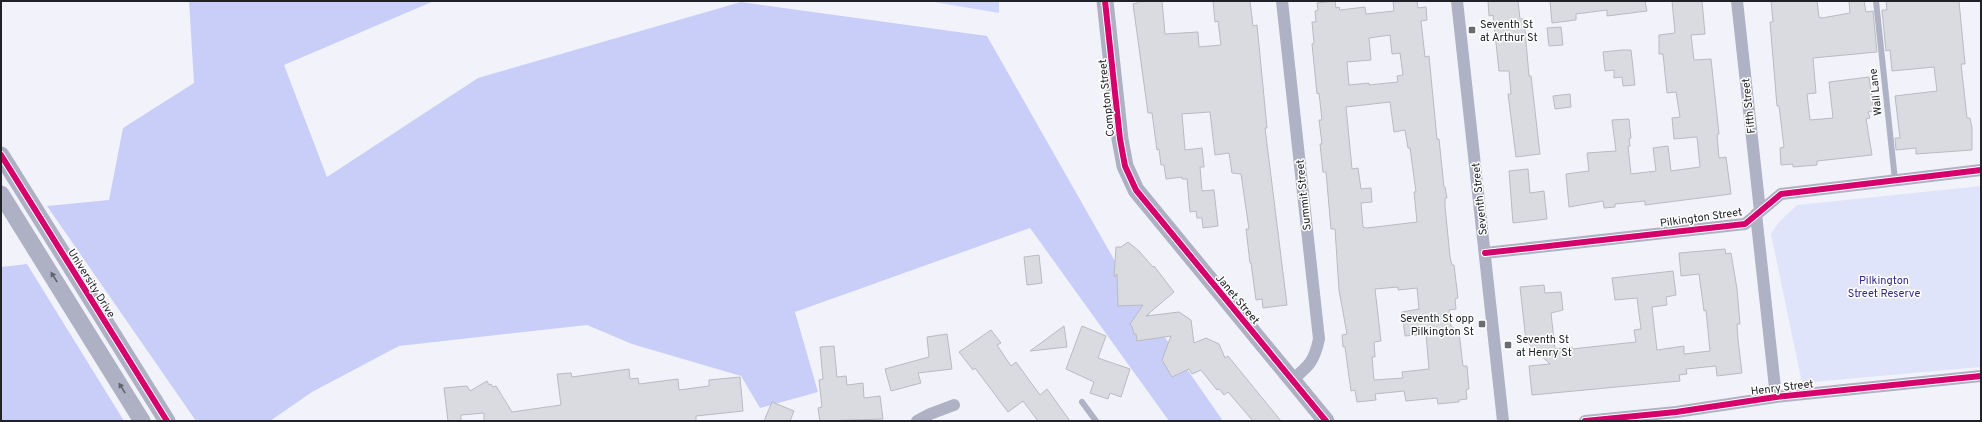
<svg xmlns="http://www.w3.org/2000/svg" width="1982" height="422" font-family="Overpass,sans-serif">
  <rect width="100%" height="100%" fill="#f2f3fa"/>
  <path fill="#e0e4fa" d="M1981,186V367L1802,383L1771,234L1779,222L1797,205Z"/>
  <path fill="#c8cef8" d="M189,1H434L284,65L327,177L478,78L741,2L987,36L1128,284L1223,421H1169L1030,228L795,312L818,392L760,408L741,376L632,344L587,325L399,346L312,392L270,421H196L47,206L109,200L123,128L194,83Z
    M27,264L124,421H1V267Z"/>
  <path fill="#cfd6fe" d="M928,1H999V13Z"/>
  <path fill="#dadbe0" stroke="#babac0" fill-rule="evenodd" d="M1138,1H1162L1165,34L1198,32L1199,47L1221,45L1218,21L1215,22L1213,1H1250L1253,26L1257,25L1267,128H1265L1287,305L1263,308L1262,299L1256,300L1251,263H1250L1246,229H1249L1241,174L1232,173L1229,153L1215,155L1210,112L1182,114L1185,150L1202,148L1204,167H1200L1202,191L1214,190L1218,226L1203,228L1202,218H1197L1196,211L1190,212L1187,179H1182V177L1166,179L1164,165H1161L1159,149L1157,150L1152,113H1148L1133,4L1138,3Z
    M1335,1L1336,8L1339,7L1340,10L1365,7L1366,14L1394,11L1393,1H1417L1418,8L1426,7L1427,20L1421,21L1425,57L1429,56L1437,139H1439L1444,187H1445L1447,198H1445V206L1450,257L1452,265H1454L1458,298L1455,299L1456,309L1449,310L1451,326L1459,332L1463,366H1467L1469,389L1466,390L1467,399L1459,400V402L1438,404L1437,398L1406,401L1404,391L1375,394L1376,400L1357,402L1355,390L1351,391L1345,347H1343L1342,335L1347,334L1339,290L1335,229H1331L1326,172H1323L1320,144H1322L1319,120H1322L1319,93L1317,94L1312,44L1314,43L1312,22H1316L1315,11L1318,10L1317,3ZM1390,35L1392,54L1400,53L1403,75L1397,76L1398,82L1369,85V83L1349,85L1347,62L1371,60L1369,38ZM1390,102L1394,132L1405,130L1408,148H1410L1416,192H1414L1417,222L1367,228L1363,227L1361,203L1372,202L1371,188L1361,189L1358,168L1352,169L1346,107ZM1398,287V290L1417,288L1419,309L1402,312L1405,336L1426,334L1429,369L1402,372L1403,378L1374,380L1372,357H1375L1374,342L1381,341L1375,289Z
    M1488,1H1518L1520,19H1524L1529,76H1531L1540,154L1516,157L1508,94H1511L1509,71H1499L1493,15L1489,16Z
    M1550,1H1645L1647,11L1607,16V10L1576,14V20L1552,23Z
    M1672,1H1702L1705,34L1691,35L1694,60L1711,59L1719,134L1717,135L1719,158L1726,157L1731,194L1645,205V201L1615,204V207L1604,208L1603,201L1569,207L1566,174L1589,171L1587,153L1616,151L1612,120L1629,119L1631,138L1629,139L1630,146H1628L1631,174L1656,171L1653,148L1668,146L1671,171L1700,167L1697,137L1674,139L1672,118L1680,117L1676,92L1667,93L1663,54H1659V35L1675,33Z
    M1771,1H1817L1819,17L1822,18L1850,13L1849,1H1864L1866,12L1873,11L1877,52L1813,58L1816,93L1807,94L1810,120L1833,118L1829,82L1869,77L1874,111L1868,112L1870,118L1866,119L1872,155L1817,161V165L1793,167V164L1781,165L1780,148L1784,147L1779,106H1777L1770,22H1773Z
    M1886,1H1959L1965,64H1961L1967,118H1970L1972,128V150L1916,154V148L1896,150L1895,138H1900L1895,96L1937,91L1934,67L1892,71L1890,50L1886,51L1882,10H1887Z
    M1561,27L1563,45L1549,46L1547,28Z
    M1622,50H1631L1635,85L1623,86L1622,77L1614,78V70L1605,71L1603,52Z
    M1570,94L1571,107L1555,109L1553,96Z
    M1528,169L1530,193L1544,191L1547,219L1513,223L1509,171Z
    M1128,242L1139,251L1153,267L1154,266L1174,292L1146,316L1179,312L1191,320L1194,343L1206,338L1219,344L1225,358L1228,356L1281,421H1253L1228,392L1224,395L1219,389L1217,390L1201,370L1192,374L1189,369L1172,377L1162,360L1171,336L1137,341L1136,334H1134L1132,327L1130,324L1143,305L1118,306L1117,274L1114,277L1116,247H1121Z
    M1725,249L1726,254L1731,253L1737,289L1740,324H1737L1738,340L1742,373L1717,376L1716,366L1686,369L1687,374L1679,375L1680,381L1532,395L1529,366L1550,364L1526,341L1520,287L1544,285L1545,293L1561,292L1563,310L1551,313L1555,349L1572,347V349L1636,342L1634,330L1641,329L1637,298L1615,300L1612,278L1673,271L1676,295L1666,297L1667,305L1652,307L1657,350L1684,346V354L1710,351L1706,310L1704,311L1699,274L1681,276L1679,253Z
    M1039,255L1042,283L1027,285L1024,257Z
    M1064,326L1067,347L1030,351Z
    M1082,326L1106,336L1098,358L1130,369L1121,397L1110,393L1108,399L1090,393L1094,382L1066,369Z
    M991,330L1001,343L997,345L1011,366L1016,362L1040,395L1047,389L1070,421H1038L1023,401L1008,412L975,368L973,370L959,352Z
    M947,334L952,369L918,373L921,383L891,391L885,369L929,357L927,337Z
    M834,346L837,377L846,376L847,385L863,383L864,398L880,396L883,419L820,421L818,408L822,407L819,380L823,379L820,347Z
    M629,369L630,379L638,378L639,384L678,379L679,390L709,386V380L740,377L743,411L696,416V421H484V413L461,415V421H448L444,388L467,386L470,391L487,381L489,385L491,384L493,387L496,386L512,412L561,405L557,374L571,373L572,377Z
    M772,402L794,411L790,421H764Z"/>
  <g fill="none" stroke-linecap="round" stroke-linejoin="round">
    <path stroke="#afb2c4" stroke-width="6" d="M1876,1L1895,180
      M1082,402L1096,421"/>
    <path stroke="#afb2c4" stroke-width="12" d="M1282,1L1319,339C1314,362 1309,366 1292,380
      M1457,1L1503,421
      M1737,1L1760,211
      M1756,214L1776,397
      M1485,253L1745,224L1781,194L1981,170
      M917,421L930,414L954,405
      M1585,421L1676,412L1776,397L1981,376"/>
    <path stroke="#aeb1c4" stroke-width="17" d="M1105,1L1120,139L1125,166L1136,190L1326,421
      M1,155L167,421
      M1,194L142,421"/>
    <g stroke="#fff" stroke-width="8">
      <path id="cycleway" d="M1105,1L1120,139L1125,166L1136,190L1326,421
        M1,155L167,421
        M1485,253L1745,224L1781,194L1981,170
        M1585,421L1676,412L1776,397L1981,376"/>
    </g>
    <use href="#cycleway" stroke="#d6006c" stroke-width="6"/>
  </g>
  <defs><path id="oneway-solid" d="M-6-.8H1V-3.2L6.5 0L1 3.2V.8H-6Z"/></defs>
  <g fill="#60626e">
    <use href="#oneway-solid" transform="translate(54 277) rotate(-122)"/>
    <use href="#oneway-solid" transform="translate(122 388) rotate(-122)"/>
  </g>
  <g fill="#6a6b71" stroke="#fff" stroke-width="1.5">
    <rect x="1468" y="26" width="8" height="8" rx="2"/>
    <rect x="1478" y="320" width="8" height="8" rx="2"/>
    <rect x="1504" y="341" width="8" height="8" rx="2"/>
  </g>
  <g text-anchor="middle" stroke-width="3" stroke-linejoin="round" paint-order="stroke">
    <g font-size="11" fill="#212227" stroke="#fff" text-anchor="start">
      <text x="1480" y="28">Seventh St<tspan x="1480" dy="13">at Arthur St</tspan></text>
      <text x="1474" y="322" text-anchor="end">Seventh St opp<tspan x="1474" dy="13">Pilkington St</tspan></text>
      <text x="1516" y="343">Seventh St<tspan x="1516" dy="13">at Henry St</tspan></text>
    </g>
    <g font-size="11" fill="#212227" stroke="#fff">
      <text transform="translate(1875 92) rotate(-96)" y="4">Wall Lane</text>
      <text transform="translate(1106 98) rotate(-96)" y="4">Compton Street</text>
      <text transform="translate(1748 106) rotate(-96)" y="4">Fifth Street</text>
      <text transform="translate(1303 195) rotate(-96)" y="4">Summit Street</text>
      <text transform="translate(1479 199) rotate(-96)" y="4">Seventh Street</text>
      <text transform="translate(1701 217) rotate(-8)" y="4">Pilkington Street</text>
      <text transform="translate(92 283) rotate(58)" y="4">University Drive</text>
      <text transform="translate(1238 299) rotate(50)" y="4">Janet Street</text>
      <text transform="translate(1782 387) rotate(-7)" y="4">Henry Street</text>
    </g>
    <g font-size="11" fill="#302a8d" stroke="#fff">
      <text x="1884" y="284">Pilkington<tspan x="1884" dy="13">Street Reserve</tspan></text>
    </g>
  </g>
  <rect width="1982" height="422" fill="none" stroke="#212227" stroke-width="4"/>
</svg>
